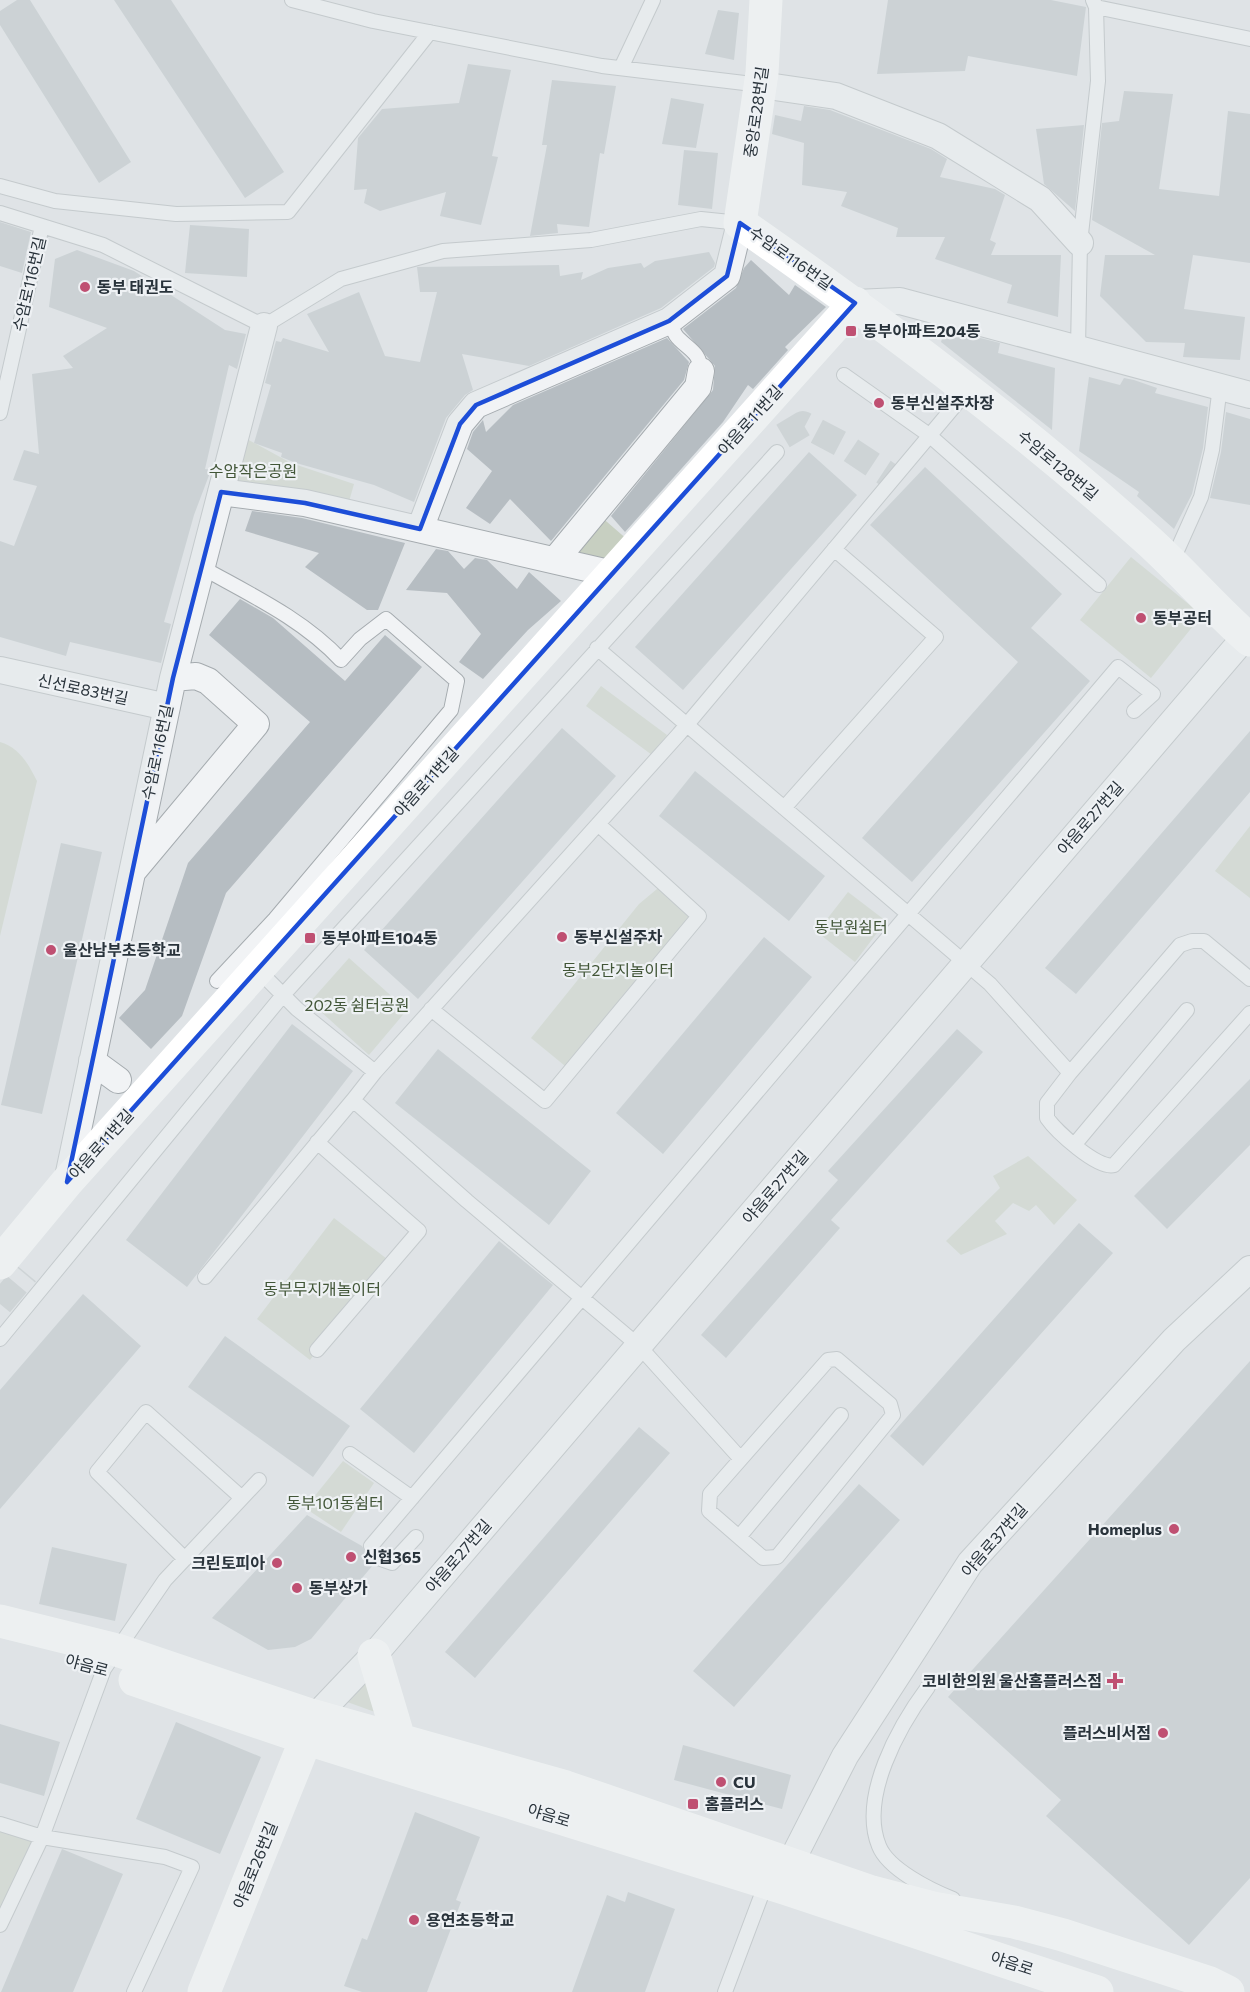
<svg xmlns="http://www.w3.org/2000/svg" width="1250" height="1992" font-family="Commissioner,'Noto Sans KR',sans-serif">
  <rect width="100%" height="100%" fill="#dfe3e6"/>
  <path fill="#c7cfc1" d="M236,433L291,463L354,484L346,512L221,492Z
    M599,515L629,541L613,574L562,561Z
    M1131,557L1202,615L1151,678L1080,620Z
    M601,686L667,735L652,755L586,706Z
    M0,742C19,747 29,765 37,781L0,936Z
    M1250,826V898L1215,871Z
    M663,884L698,914L570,1070L531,1038L639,904Z
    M848,892L886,921L855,962L817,932Z
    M349,958L407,1010L369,1055L310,1002Z
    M1028,1156L1077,1200L1054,1225L1036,1205L1029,1211L1013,1203L995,1221L1007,1234L961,1255L946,1241L1000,1188L993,1176Z
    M334,1218L387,1259L310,1360L257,1319Z
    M343,1461L374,1483L341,1532L305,1508Z
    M369,1666L375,1712L339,1699Z
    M0,1824L42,1837L0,1925Z"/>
  <path fill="#b6bdc2" d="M17,0H30L131,162L99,183L0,25V11Z
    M114,0H171L284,172L245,198Z
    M888,0H1051L1086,7L1077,76L968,56L965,71L877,74Z
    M718,10L739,13L734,60L705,54Z
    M468,64L511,70L492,156L498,157L481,225L440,216L446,192L380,211L364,203L367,189L354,190L358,138L382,109L459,103Z
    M552,80L616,86L604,154L600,153L589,227L557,224L558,233L530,236L547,145H542Z
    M1124,91L1173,94L1159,189L1219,196L1228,111L1250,114V263L1193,255L1184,309L1245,317L1240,360L1183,357L1185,343L1146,342L1100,296L1105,255H1155L1092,220L1102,123L1119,121Z
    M671,98L704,104L696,148L662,144Z
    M804,106L830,110L931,149L947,159L940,177L995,189L1005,195L990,240L996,243L991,255H1061L1058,317L1007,303L1012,285L935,259L945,237H896L898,228L841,206L847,192L802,185L804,143L772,134L775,115L801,121Z
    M1084,125L1075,211L1044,184L1036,129Z
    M684,150L718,153L712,209L678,205Z
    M0,222L31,232L22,273L0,266Z
    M190,225L249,229L247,277L185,273Z
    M77,250L134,271L225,330L246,334L237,369L229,365L205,469L211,470L194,515L164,622L171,624L161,663L70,642L66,656L0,637V541L14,546L37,486L13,480L24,450L39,454L32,374L73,368L63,356L107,328L49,307L55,259Z
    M709,252L715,263L714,267L661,308L529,366L462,354L473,390L465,395L446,418L414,502L374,485L296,463L281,457L282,453L254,443L271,385L265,383L276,341L281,342L283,338L329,352L307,314L359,292L385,356L420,362L437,292H420L417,267L559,265L560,276L583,272L581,280L608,268L641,263L644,268L655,261Z
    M751,260L789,295L795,285L826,307L785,347L788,350L753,389L748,385L723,422L625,532L611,516L713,390L715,366L683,329L736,288L744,268Z
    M945,329L1000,343L998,353L1055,368L1052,430L941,342Z
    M667,338L689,362L684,380L551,541L510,499L490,524L466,508L492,471L467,449L473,432L483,420L486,432L513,405Z
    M1089,377L1120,385L1124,378L1134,380L1157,388L1155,393L1208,407L1203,448L1192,494L1174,529L1137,496L1139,492L1079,451Z
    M1226,412L1250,419V505L1210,498L1221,452Z
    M809,452L857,495L683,690L635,647Z
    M925,467L1062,594L1031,628L1090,681L912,882L862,838L1018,662L870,525Z
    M252,511L302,518L405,543L378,610H367L305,567L319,553L245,531Z
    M436,549L448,551L464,569L475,558L487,560L517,589L529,572L561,601L528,630L483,679L459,662L481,634L447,593L406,590Z
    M240,599L273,618L345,681L385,635L422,667L226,893L182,1016L151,1049L119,1018L145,990L188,863L310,722L209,635Z
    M562,728L616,776L418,999L364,950Z
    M1250,731V792L1076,994L1045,968Z
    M695,771L825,876L789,921L659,816Z
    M61,843L102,852L42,1114L1,1105Z
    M764,937L812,977L663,1154L616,1113Z
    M292,1024L353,1071L187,1287L126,1240Z
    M957,1029L983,1052L831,1220L840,1228L726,1358L701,1335L838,1180L828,1171Z
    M438,1049L591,1171L549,1225L395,1103Z
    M1250,1079V1145L1167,1229L1134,1196Z
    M1079,1223L1113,1253L923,1466L890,1436Z
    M499,1241L553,1285L414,1453L360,1409Z
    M83,1294L141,1346L0,1509V1390Z
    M225,1336L350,1426L313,1477L188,1387Z
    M1250,1361V1878L1189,1945L1046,1816L1061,1800L948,1697Z
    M639,1427L670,1453L475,1678L445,1652Z
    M859,1484L900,1520L734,1707L693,1671Z
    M307,1515L362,1546L373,1565L311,1639L295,1647L268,1650L212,1618Z
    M52,1547L127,1564L115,1621L39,1604Z
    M176,1722L261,1757L220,1854L136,1819Z
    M0,1724L60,1742L44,1796L0,1783Z
    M683,1745L791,1775L782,1809L674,1780Z
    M415,1812L480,1837L456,1900L461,1902L427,1992H362L344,1986L362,1938L367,1940Z
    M62,1849L123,1874L73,1992H1Z
    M628,1892L675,1909L645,1992H572L607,1895L625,1902Z"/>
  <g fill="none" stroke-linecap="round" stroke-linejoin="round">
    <path stroke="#bbc0c4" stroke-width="26" stroke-dasharray="26 13" stroke-linecap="butt" d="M783,436L803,424L843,445L893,478
      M0,1304L26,1273"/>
    <g stroke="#a5abaf" stroke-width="16">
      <path id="lane" d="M292,0L373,21L602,66L761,85
        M1093,0L1096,7L1250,39
        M621,68L653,0
        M0,186L55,201L176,214L288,212L430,32
        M0,213L103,245L264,326L341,279L443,251L591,240L701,219L740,223
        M669,321C672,327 674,335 679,339C691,351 700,353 701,371
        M1078,348L1080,243L1098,81L1096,7
        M844,375L929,435L1099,585
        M0,413L42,226
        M1172,562L1201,497L1212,450L1220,386
        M201,567C249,594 303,619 341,660L360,639L386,619L457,681L451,710L275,919L217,981
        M597,648L990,984L1070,1073
        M784,808L936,637L834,549
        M258,970L297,1009L375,1072L353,1100L467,1201L639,1346L739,1457
        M1250,979L1204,941H1192L1180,945L1070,1073L1047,1103V1118C1056,1131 1098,1170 1114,1165L1250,1013
        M431,1009L545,1101L699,916L598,824
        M375,1072L679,734L967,391
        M1075,1144L1187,1010
        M205,1277L353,1100
        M0,1339L283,995L777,452
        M317,1350L419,1231L317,1142
        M837,1359L890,1404L893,1415L777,1557L763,1558L709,1511L710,1494L828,1360Z
        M350,1454L412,1498
        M242,1498L259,1480
        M416,1537L392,1563L378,1558L371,1546L1118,667L1153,694L1134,711
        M739,1537L841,1415
        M928,1687C899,1726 859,1797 879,1846C888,1869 930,1890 953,1899
        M0,1824L42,1837L165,1857L192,1867L134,1992
        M0,1925L42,1837L104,1669L165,1580L242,1498L146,1412L97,1472L185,1559
        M725,1992L766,1883"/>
    </g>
    <g stroke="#a5abaf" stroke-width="28">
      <path id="street" d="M761,85L836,96L938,136L1040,199L1080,243
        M855,303L900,301L1250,395
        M221,492L305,503L613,574
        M420,529L460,424L476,405L669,321L727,276L740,223
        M556,559L698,387L701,371
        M0,670L167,707
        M134,870L256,724L208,681L196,676L173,678
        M92,1061L118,1080
        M67,1182L173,678L264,326
        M308,1732L317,1715L374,1655L1246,636
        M786,1880L790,1864L845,1756L970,1563L1174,1340L1250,1269"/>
    </g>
    <use href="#lane" stroke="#f1f3f5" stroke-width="14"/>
    <use href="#street" stroke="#f1f3f5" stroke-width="26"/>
    <path stroke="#fff" stroke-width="33" d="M766,0L762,73L740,223C879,320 1016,422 1142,535C1180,568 1212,607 1250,640
      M0,1263L67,1182L855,303
      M0,1621L117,1650L307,1714L566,1787L872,1892L933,1908L1014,1922L1063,1935L1210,1983L1228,1992
      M374,1655L399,1739
      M135,1680L314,1741L784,1888L1097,1992
      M204,1992L306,1739"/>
  </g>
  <path d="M0 0H1250V1992H0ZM740,223L855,303L67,1182L173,678L221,492L305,503L420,529L460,424L476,405L669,321L727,276Z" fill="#dfe3e6" fill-opacity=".55" fill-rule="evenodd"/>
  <path fill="none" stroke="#1d4ed8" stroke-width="4.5" stroke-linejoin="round" d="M740,223L855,303L67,1182L173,678L221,492L305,503L420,529L460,424L476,405L669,321L727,276Z"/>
  <g fill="#bf5072" stroke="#eef1f4" stroke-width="2">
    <circle cx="85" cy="287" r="6"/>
    <rect x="845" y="325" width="12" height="12" rx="3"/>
    <circle cx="879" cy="403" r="6"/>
    <circle cx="1141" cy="618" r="6"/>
    <circle cx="562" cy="937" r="6"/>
    <rect x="304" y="932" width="12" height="12" rx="3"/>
    <circle cx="51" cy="950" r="6"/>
    <circle cx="1174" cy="1529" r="6"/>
    <circle cx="351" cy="1557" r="6"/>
    <circle cx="277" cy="1563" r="6"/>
    <circle cx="297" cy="1588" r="6"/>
    <path d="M1112 1672h6v6h6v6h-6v6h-6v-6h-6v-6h6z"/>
    <circle cx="1163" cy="1733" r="6"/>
    <circle cx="721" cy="1782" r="6"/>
    <rect x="687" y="1798" width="12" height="12" rx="3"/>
    <circle cx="414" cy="1920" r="6"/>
  </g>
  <g text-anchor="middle" stroke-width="4.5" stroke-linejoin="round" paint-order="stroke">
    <g font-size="16" fill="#29333b" stroke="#eef1f4">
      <text transform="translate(756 112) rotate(-82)" y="6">중앙로28번길</text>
      <text transform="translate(791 258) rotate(35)" y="6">수암로116번길</text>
      <text transform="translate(29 284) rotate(-77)" y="6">수암로116번길</text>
      <text transform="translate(750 420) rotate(-48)" y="6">야음로11번길</text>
      <text transform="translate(1058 465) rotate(40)" y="6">수암로128번길</text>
      <text transform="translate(83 689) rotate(12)" y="6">신선로83번길</text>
      <text transform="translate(157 752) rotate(-78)" y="6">수암로116번길</text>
      <text transform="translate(426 782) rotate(-48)" y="6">야음로11번길</text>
      <text transform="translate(1090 818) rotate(-49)" y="6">야음로27번길</text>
      <text transform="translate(101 1144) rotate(-48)" y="6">야음로11번길</text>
      <text transform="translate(775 1187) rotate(-49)" y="6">야음로27번길</text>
      <text transform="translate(994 1540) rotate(-49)" y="6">야음로37번길</text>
      <text transform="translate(458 1556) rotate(-49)" y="6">야음로27번길</text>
      <text transform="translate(87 1665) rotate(15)" y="6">야음로</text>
      <text transform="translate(549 1815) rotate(17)" y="6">야음로</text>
      <text transform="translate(255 1865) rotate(-68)" y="6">야음로26번길</text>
      <text transform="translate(1012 1963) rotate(18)" y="6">야음로</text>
    </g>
    <g font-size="16" font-weight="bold" fill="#29333b" stroke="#eef1f4" text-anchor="start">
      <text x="97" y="293">동부 태권도</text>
      <text x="863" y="337">동부아파트204동</text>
      <text x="891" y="409">동부신설주차장</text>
      <text x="1153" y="624">동부공터</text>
      <text x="574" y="943">동부신설주차</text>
      <text x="322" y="944">동부아파트104동</text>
      <text x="63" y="956">울산남부초등학교</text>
      <text x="1162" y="1535" text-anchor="end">Homeplus</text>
      <text x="363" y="1563">신협365</text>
      <text x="265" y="1569" text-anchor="end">크린토피아</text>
      <text x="309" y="1594">동부상가</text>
      <text x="1102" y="1687" text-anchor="end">코비한의원 울산홈플러스점</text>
      <text x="1151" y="1739" text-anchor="end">플러스비서점</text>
      <text x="733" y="1788">CU</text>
      <text x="705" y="1810">홈플러스</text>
      <text x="426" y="1926">용연초등학교</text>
    </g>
    <g font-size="16" fill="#425638" stroke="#eef1f4">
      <text x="253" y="477">수암작은공원</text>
      <text x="851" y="933">동부원쉼터</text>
      <text x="618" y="976">동부2단지놀이터</text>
      <text x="357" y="1011">202동 쉼터공원</text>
      <text x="322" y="1295">동부무지개놀이터</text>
      <text x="335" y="1509">동부101동쉼터</text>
    </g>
  </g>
</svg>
